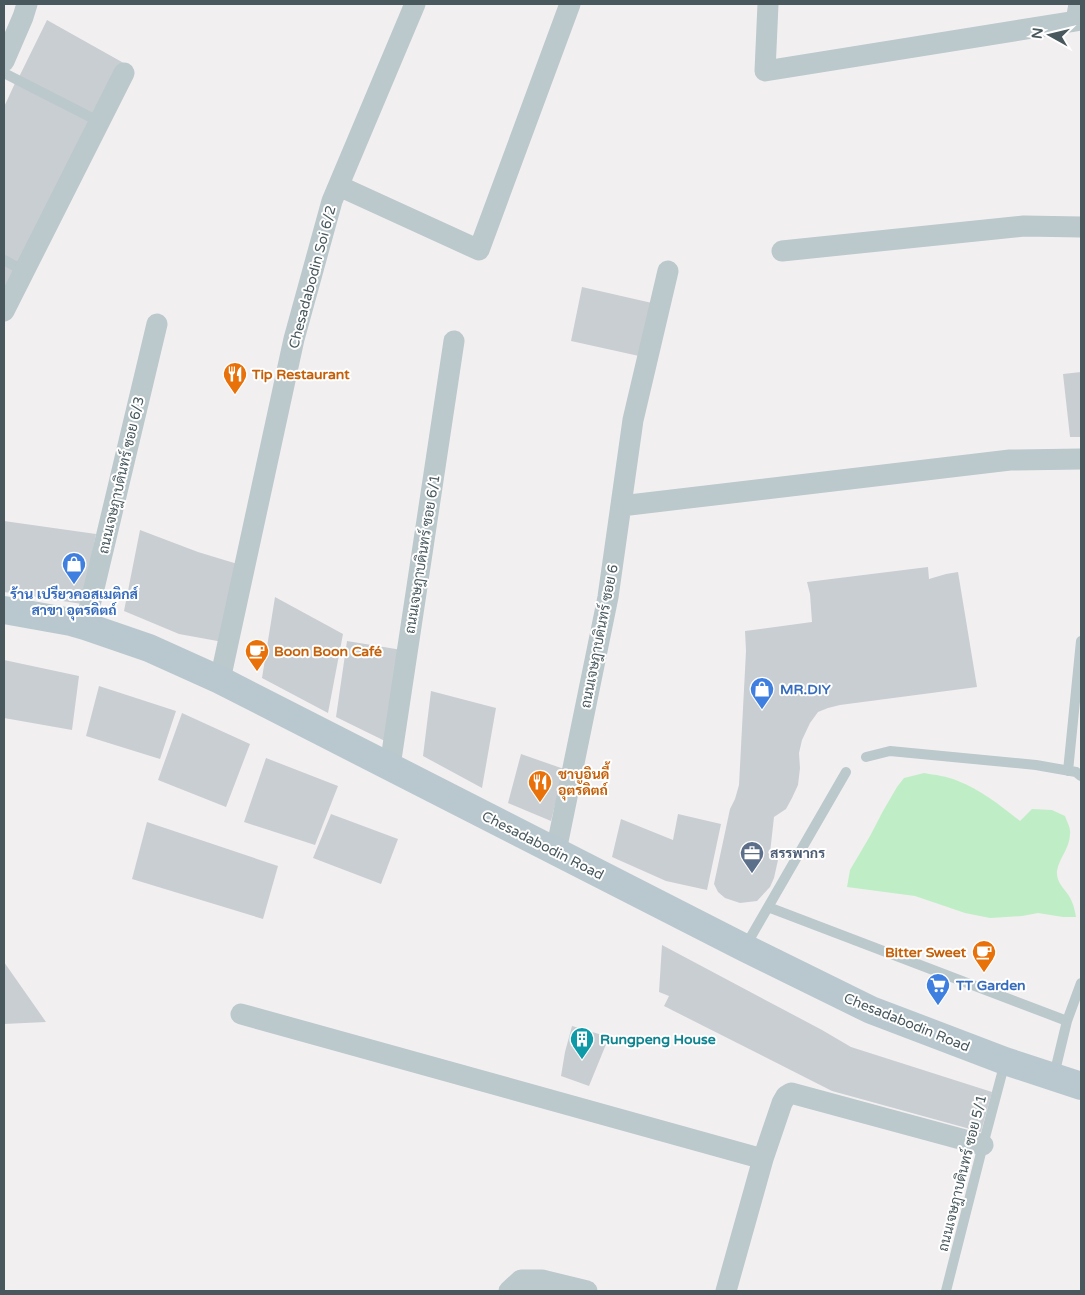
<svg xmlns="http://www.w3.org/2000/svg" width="1085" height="1295" font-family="'Varela Round',Sarabun,sans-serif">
  <rect width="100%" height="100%" fill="#f2eff0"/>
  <path fill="#bfeec6" d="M924,773C935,775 947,776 958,781C981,790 1000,805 1020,821L1032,809L1052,810L1065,816C1067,822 1071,828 1070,834C1070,848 1059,858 1057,871C1056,885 1068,890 1072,902C1074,906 1075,912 1076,917H1063L1038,913L1022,916L990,918L965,913L915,896L847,887L850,870L870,836L883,811L897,787L904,778Z"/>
  <path fill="#c9ced2" d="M47,20L129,66L99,118L19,77Z
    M16,81L98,126L25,266L4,256V107Z
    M4,265L23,274L4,306Z
    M582,287L652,303L639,356L571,341Z
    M1081,372V437H1070L1063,374Z
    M4,521L96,534L82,604L4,592Z
    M140,530L198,552L254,569L234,644L179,634L124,611Z
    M928,567L929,579L946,574L958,572L977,687L840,705L828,708L818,712L810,723L802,740L799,753L800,768L798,785L792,798L786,809L774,817L770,853L778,860L774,878L770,887L757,901L740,903L725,898L718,892L714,884L730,809L735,799L739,785L746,651L745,631L812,622L810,594L807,582Z
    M275,597L343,634L328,713L262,678Z
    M347,641L402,650L387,742L336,717Z
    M4,660L79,676L72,730L4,718Z
    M99,686L176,711L160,759L86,736Z
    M431,691L496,708L482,788L423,756Z
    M182,713L250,744L226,807L158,780Z
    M521,754L564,769L551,821L508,803Z
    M266,758L338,786L315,845L244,822Z
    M331,814L398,839L381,884L313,858Z
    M678,814L721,824L707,890L666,881L612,857L621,819L673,840Z
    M147,822L278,866L263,919L132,879Z
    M662,945L822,1030L851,1047L992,1092L981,1132L832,1091L664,1006L669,996L659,992Z
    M4,962L46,1022L4,1024Z
    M572,1026L609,1037L589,1086L561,1076L565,1052Z"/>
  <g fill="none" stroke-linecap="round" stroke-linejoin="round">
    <path stroke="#bbc8cc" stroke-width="10" d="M4,73L100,122
      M4,260L24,271
      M866,757L890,751L1036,765L1076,772L1081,776
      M1068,771L1081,641
      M768,907L1067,1021
      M745,947L846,772
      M1054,1075L1067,1021L1081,983
      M946,1291L983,1145L1005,1062"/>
    <path stroke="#bbc8cc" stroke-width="21" d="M768,4L765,71L1076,21L1079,4
      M4,61L23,17L27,4
      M339,186L479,250L570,4
      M782,251L1024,226L1081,227
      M4,311L124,73
      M621,506L1010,460L1081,459
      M85,626L157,324
      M220,680L294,339L332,201L415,4
      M390,766L454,341
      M556,851L608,597L633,420L668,271
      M241,1014L763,1159L782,1103L786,1096L791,1093L983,1145
      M509,1291L521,1280H542L587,1291
      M726,1291L763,1159"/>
    <path stroke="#b9c8ce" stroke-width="28" d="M4,610L71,622L85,626L149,648L220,680L745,948L871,1010L1005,1061L1081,1086"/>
  </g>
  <defs>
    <g id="restaurant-pin" transform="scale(1.25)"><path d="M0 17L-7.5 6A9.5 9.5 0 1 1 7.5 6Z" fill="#e8710a" stroke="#fff"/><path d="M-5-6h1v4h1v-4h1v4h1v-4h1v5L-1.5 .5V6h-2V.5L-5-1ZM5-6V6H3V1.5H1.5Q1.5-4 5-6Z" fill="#fff"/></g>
    <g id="shop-pin" transform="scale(1.25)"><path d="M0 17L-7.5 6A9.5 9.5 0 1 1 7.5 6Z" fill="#3f7fe0" stroke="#fff"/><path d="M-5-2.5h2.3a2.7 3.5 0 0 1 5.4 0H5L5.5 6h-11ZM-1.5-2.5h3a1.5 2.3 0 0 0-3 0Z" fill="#fff"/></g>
    <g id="cafe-pin" transform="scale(1.25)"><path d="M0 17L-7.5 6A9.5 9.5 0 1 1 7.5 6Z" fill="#e8710a" stroke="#fff"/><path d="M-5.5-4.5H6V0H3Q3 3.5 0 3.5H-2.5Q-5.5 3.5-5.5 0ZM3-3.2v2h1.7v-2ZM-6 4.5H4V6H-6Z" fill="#fff"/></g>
    <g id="office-pin" transform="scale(1.25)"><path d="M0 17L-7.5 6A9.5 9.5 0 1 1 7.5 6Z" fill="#5c6f8a" stroke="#fff"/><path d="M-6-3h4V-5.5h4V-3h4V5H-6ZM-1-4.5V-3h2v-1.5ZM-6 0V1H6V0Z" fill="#fff"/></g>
    <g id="supermarket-pin" transform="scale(1.25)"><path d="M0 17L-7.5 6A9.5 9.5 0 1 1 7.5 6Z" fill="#3f7fe0" stroke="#fff"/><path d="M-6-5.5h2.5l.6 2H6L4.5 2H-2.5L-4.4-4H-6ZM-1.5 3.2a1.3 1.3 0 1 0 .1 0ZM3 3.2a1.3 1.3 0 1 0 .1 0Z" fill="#fff"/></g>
    <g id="building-pin" transform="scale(1.25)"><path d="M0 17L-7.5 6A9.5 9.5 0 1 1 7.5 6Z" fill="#0f9aa8" stroke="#fff"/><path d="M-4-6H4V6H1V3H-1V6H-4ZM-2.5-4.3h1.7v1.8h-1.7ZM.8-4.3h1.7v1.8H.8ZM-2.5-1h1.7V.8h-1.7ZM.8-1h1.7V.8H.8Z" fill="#fff"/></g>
  </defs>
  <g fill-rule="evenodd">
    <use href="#restaurant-pin" x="235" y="374"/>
    <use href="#shop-pin" x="74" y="564"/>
    <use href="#cafe-pin" x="257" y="651"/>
    <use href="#shop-pin" x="762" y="689"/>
    <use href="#restaurant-pin" x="540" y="782"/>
    <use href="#office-pin" x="752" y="853"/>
    <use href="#cafe-pin" x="984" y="952"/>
    <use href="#supermarket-pin" x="938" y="985"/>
    <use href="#building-pin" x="582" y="1039"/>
  </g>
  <g text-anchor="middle" stroke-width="4" stroke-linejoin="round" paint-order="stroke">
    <g font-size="14" fill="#48585d" stroke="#fff">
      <text transform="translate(312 277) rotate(-75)" y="5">Chesadabodin Soi 6/2</text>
      <text transform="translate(121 475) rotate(-77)" y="5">ถนนเจษฎาบดินทร์ ซอย 6/3</text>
      <text transform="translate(422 554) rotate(-81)" y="5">ถนนเจษฎาบดินทร์ ซอย 6/1</text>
      <text transform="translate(599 636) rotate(-79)" y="5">ถนนเจษฎาบดินทร์ ซอย 6</text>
      <text transform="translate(543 845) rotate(27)" y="5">Chesadabodin Road</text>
      <text transform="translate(907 1022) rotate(22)" y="5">Chesadabodin Road</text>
      <text transform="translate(962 1173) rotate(-76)" y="5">ถนนเจษฎาบดินทร์ ซอย 5/1</text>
    </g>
    <g font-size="14" font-weight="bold" fill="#c56008" stroke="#fff" text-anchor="start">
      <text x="252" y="379">Tip Restaurant</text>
      <text x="274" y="656">Boon Boon Café</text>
      <text x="558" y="779">ชาบูอินดี้<tspan x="558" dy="16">อุตรดิตถ์</tspan></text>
      <text x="966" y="957" text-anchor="end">Bitter Sweet</text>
    </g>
    <g font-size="14" font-weight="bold" fill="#366cbe" stroke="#fff" text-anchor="start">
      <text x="74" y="599" text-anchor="middle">ร้าน เปรียวคอสเมติกส์<tspan x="74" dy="16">สาขา อุตรดิตถ์</tspan></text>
      <text x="780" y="694">MR.DIY</text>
      <text x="956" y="990">TT Garden</text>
    </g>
    <g font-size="14" font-weight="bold" fill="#4e5e75" stroke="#fff" text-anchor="start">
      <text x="770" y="858">สรรพากร</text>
    </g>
    <g font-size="14" font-weight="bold" fill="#0d838f" stroke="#fff" text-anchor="start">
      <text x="600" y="1044">Rungpeng House</text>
    </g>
  </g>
  <rect width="1085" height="1295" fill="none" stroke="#48585d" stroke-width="10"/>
  <g transform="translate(1050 35) rotate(278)" stroke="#ffffff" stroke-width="4" paint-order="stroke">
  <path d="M0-4L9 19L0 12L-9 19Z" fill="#48585d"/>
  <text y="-8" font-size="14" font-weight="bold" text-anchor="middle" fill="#48585d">N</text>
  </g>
</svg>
